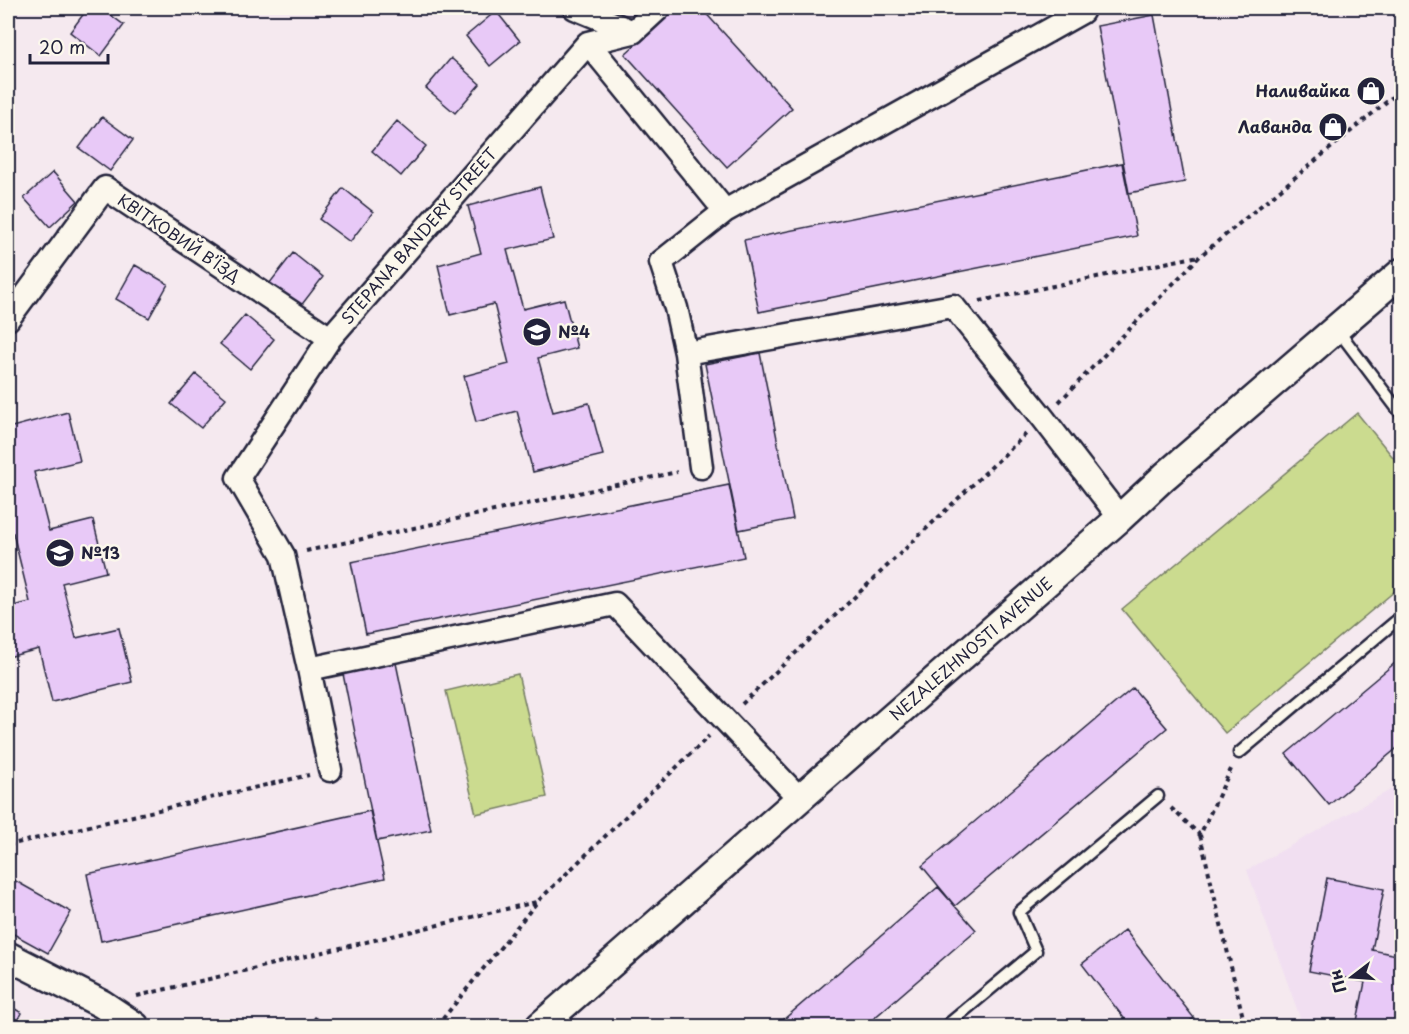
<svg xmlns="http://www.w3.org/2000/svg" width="1409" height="1034" font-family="'Playpen Sans',sans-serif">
  <rect width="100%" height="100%" fill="#f5e9ef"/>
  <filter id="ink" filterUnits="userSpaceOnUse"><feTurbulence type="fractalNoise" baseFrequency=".0167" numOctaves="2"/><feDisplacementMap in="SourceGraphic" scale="12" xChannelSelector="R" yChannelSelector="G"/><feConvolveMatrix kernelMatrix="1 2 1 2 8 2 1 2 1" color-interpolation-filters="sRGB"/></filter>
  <g filter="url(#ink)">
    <path fill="#f1dff1" d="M1401,784V1026H1303L1247,870Z"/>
    <path fill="#cbdb8f" stroke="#767e65" stroke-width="1.5" d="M1357,413L1401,467V586L1225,733L1122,609Z
      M518,674L547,797L476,814L446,691Z"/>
    <path fill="#e8c9f7" stroke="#22223b" stroke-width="1.5" d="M88,8H101L124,25L101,56L70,32Z
      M676,8H701L792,108L727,167L625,54Z
      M496,11L520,41L490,66L466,36Z
      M1154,15L1185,182L1129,193L1097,26Z
      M451,58L480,84L455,113L426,88Z
      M102,117L133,140L110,171L79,148Z
      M397,121L426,146L401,176L372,151Z
      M1122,163L1137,236L759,312L744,240Z
      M53,172L78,201L50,227L24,198Z
      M540,187L553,239L507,250L523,309L564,299L577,348L538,358L553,412L589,403L603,455L533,472L517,411L476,422L464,376L509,364L494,304L450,315L438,265L481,253L468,206Z
      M343,188L373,212L350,242L319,219Z
      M293,253L323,277L300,307L269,284Z
      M135,265L168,284L149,318L116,299Z
      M245,315L274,339L250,369L220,344Z
      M760,353L793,519L739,530L705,364Z
      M196,374L226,398L201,428L171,404Z
      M68,412L80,461L34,472L49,531L93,520L106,572L62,583L76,638L119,628L132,682L52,702L39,649L8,657V607L30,602L13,533L8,534V428Z
      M729,485L744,557L366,634L351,562Z
      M1402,657V744L1329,805L1286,754Z
      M396,663L431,830L377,841L343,674Z
      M1133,688L1167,728L955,906L922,866Z
      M370,811L385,878L101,941L87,874Z
      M1327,878L1384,889L1372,950L1402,956V1026H1356L1365,982L1309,971Z
      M12,879L71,912L48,953L8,931V887Z
      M938,887L976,930L865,1026H776Z
      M1125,930L1194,1018L1183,1026H1130L1082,964Z
      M8,1005L22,1013L15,1026H8Z
      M315,1017L329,1026H308Z"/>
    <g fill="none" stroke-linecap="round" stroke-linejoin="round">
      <g stroke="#22223b" stroke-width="15">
        <path id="service" d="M1337,329L1402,415
          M1239,753L1402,616
          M946,1026L1036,951L1019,912L1158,796"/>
      </g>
      <g stroke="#22223b" stroke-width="27">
        <path id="minor" d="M575,8L633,32
          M659,8L633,32L588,43L330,338L238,478L283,555L309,669L615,604L800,799
          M588,43L725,211L1082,12L1081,8
          M725,211L661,262L676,308L686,353L953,306L1043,418L1120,518
          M8,319L105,188L330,338
          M686,353L701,467
          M309,669L330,770"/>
      </g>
      <g stroke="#22223b" stroke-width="32">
        <path id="tertiary" d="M8,956L102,1004L135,1026
          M540,1026L1120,518L1165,476L1402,272"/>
      </g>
      <path stroke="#22223b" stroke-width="4" stroke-dasharray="4.5 4.5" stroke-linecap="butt" d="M980,301L1199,256
        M1059,402L1200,256L1402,89
        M306,551L677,472
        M742,704L1026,434
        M1171,808L1200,835L1232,767
        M1200,835L1245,1026
        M8,845L309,775
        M137,996L536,902
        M437,1026L537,902L709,736"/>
      <use href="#service" stroke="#fbf7ec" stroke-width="10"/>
      <use href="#minor" stroke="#fbf7ec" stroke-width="22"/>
      <use href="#tertiary" stroke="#fbf7ec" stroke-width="27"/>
    </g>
  </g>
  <defs>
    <g id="shop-disc" transform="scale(1.5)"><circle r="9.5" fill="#22223b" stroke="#fbf7ec"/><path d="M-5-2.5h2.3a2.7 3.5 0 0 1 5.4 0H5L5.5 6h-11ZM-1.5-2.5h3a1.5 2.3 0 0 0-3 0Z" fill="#fff"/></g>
    <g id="school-disc" transform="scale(1.5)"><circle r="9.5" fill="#22223b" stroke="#fbf7ec"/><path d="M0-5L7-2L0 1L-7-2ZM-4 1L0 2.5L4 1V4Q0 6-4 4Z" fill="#fff"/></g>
  </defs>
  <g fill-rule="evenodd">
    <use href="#shop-disc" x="1371" y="91"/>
    <use href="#shop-disc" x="1333" y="127"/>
    <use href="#school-disc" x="537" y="332"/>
    <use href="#school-disc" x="60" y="553"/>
  </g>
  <g text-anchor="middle" stroke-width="5" stroke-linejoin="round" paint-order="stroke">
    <g font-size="16" font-weight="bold" fill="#22223b" stroke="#fbf7ec" text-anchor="end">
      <text x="1350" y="97">Наливайка</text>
      <text x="1312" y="133">Лаванда</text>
      <text x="558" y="338" text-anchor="start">№4</text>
      <text x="81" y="559" text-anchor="start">№13</text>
    </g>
    <g font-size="16" fill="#22223b" stroke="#fbf7ec">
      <text transform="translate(419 236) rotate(-49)" y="6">STEPANA BANDERY STREET</text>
      <text transform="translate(179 238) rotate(34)" y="6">КВІТКОВИЙ В’ЇЗД</text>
      <text transform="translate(971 649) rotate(-41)" y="6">NEZALEZHNOSTI AVENUE</text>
    </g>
  </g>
  <rect width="1409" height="1034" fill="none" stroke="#fbf7ec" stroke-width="30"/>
  <rect x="15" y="15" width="1379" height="1004" fill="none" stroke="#22223b" stroke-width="2" filter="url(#ink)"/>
  <g transform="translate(1352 977) rotate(253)" stroke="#fbf7ec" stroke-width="4.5" paint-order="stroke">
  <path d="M0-4.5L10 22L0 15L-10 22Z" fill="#22223b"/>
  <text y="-9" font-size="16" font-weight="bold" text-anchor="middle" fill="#22223b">Пн</text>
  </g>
  <path d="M30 54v9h78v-9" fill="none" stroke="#22223b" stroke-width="3"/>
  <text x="39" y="54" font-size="18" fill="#22223b" stroke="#fbf7ec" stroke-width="4.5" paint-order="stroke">20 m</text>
</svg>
